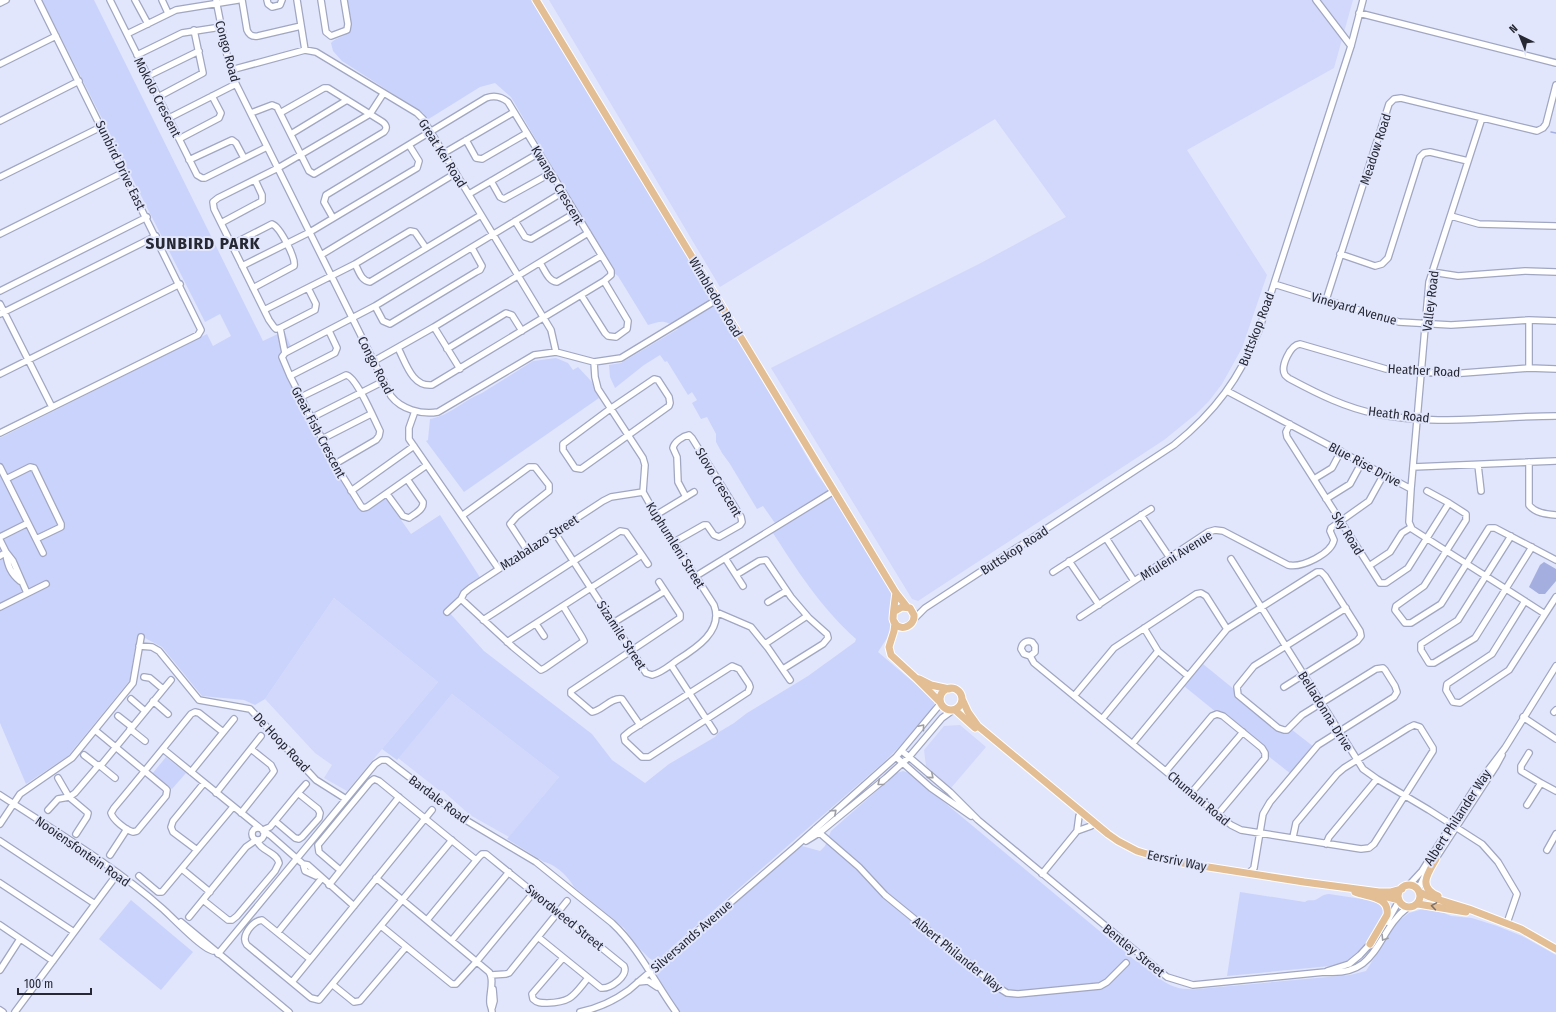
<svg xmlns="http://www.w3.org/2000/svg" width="1556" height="1012" font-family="'Fira Sans Condensed',sans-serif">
  <rect width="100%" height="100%" fill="#e1e6fc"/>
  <path fill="#d1d8fb" d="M549,0H1353L1334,68L1187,150L1267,275L1242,348L1222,384L1209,401L1196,414L1164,440L918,601L912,599L771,368L979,264L1066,217L995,119L720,287Z
    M334,598L438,682L347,791L324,778L332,765L315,753L265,699Z
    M452,694L559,777L509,837L470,815L442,790L440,791L398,758Z
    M960,725L986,747L951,788L926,766L924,750L944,726Z"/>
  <path fill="#cad3fc" d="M42,0H94L263,341L284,331L292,349L282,354L335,464L363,508L384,496L411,534L440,515L481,579L448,611L484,651L592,734L612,760L645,783L669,764L715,737L719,732L734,723L747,713L808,676L855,642L856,639C820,607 797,570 771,530L777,526L763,506L757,509L730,464L722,453L716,442V434L707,417L701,419L692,403L697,400L692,392L688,395L667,361L665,362L660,355L644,365L615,388L610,377L609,365L621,363L678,329C666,320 662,320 648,325L618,276L614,273L511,97L495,83L480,87L427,120L423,113L342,61L333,51L331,43C336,38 340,38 345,35C354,29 348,9 347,0H531L721,311L817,474L840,506L891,592V628L889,635L878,652L926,693L935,702L932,709L899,747L884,762L658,959L652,960L649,958L636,945L624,928L574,887C569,877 555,864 544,862L507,839L559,777L452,694L397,760L382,749L438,682L334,598L265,699L255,705L244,700L202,696L162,647L143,637H137L130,680L68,756L26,784L0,723V438L207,334L213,346L231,336L220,314L205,322Z
    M556,358L568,363L573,370L578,367L592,382L599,398L464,492L426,441L428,440L430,419C449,416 464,400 482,393L533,361Z
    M1203,664L1235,690L1278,731L1283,732L1291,729L1314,747L1291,774L1267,755L1264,747L1222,713L1216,712L1184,686Z
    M166,757L186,773L172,789L152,774Z
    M903,771L909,773L1120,948L1122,947C1128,954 1132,960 1141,963C1162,980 1169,991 1198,989L1350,975L1366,971L1396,923L1409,913L1423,909L1444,913L1451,916L1472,918L1497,926L1522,936L1556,955V1012H679L657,977V972L659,968L766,874L802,846L820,851L825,846L831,831L897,773Z
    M1240,892L1305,902C1309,899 1311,901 1315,900C1320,898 1323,894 1329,894L1375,901L1382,906L1384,913C1381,919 1378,925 1375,930C1364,949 1353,963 1330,966L1227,976Z
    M131,900L193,952L161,990L99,939Z"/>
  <path fill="#a4aedf" d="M1544,562L1556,569V581L1545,594H1539L1529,587L1540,565Z"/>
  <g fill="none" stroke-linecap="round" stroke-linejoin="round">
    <path stroke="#a4aedf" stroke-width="1.5" d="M1551,132L1556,133"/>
    <g stroke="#a1a6c1" stroke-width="8">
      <path id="minor" d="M110,0L197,175L202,178H205L267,147
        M135,0L148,24
        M162,0L168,13
        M216,0L227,55L236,84L391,396C401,409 421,415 438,412L534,355L556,352L594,362L621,358L718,299
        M242,0L247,30C249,35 252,37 258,36L301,26
        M267,0L268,4L272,7L280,5L282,0
        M297,0L305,50
        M321,0L326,32L331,36L347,30L348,24L344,0
        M1316,0L1351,46
        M0,3L6,0
        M1359,13L1556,63
        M127,34L176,10L238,0
        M137,55L182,33L221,27
        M0,64L56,36
        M231,70L305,50L316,52L417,113L423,119L551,330L556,352
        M148,76L199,51
        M324,88H328L381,121C386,124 388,128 384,132L314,174L309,171L280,113Z
        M158,97L203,73L194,30
        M251,113L272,105L277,107L280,113
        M169,118L236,84
        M0,121L79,81
        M291,134L347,100
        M179,139L219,118L221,113L212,96
        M466,140L476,158L482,159L527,133
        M444,153L514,112
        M189,160L232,140L236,143L244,158
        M0,177L101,127
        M491,181L500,197L504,199L551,173
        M469,194L539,153
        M1451,216L1479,224L1556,226
        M333,218L324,202L326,195L486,98C494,95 502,97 508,102L611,271V275L604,281L432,385C412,387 406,363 398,348
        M515,221L525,237L531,239L575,213
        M221,223L262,201V195L255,180
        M0,234L124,172
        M231,245L272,224C280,227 296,258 294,266L253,288
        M1340,254L1375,266L1382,264L1388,258L1420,157L1424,153L1430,152L1468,161
        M321,255L456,173
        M540,263C545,270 548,281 557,282L601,256
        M355,264C359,271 361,281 370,282L481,215
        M242,266L310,232L417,168L419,161L409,145
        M1432,272L1458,276L1525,271L1556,272
        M1274,284L1371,314L1399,322L1451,325L1529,320L1556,321
        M308,288L316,304L315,310L280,328L276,329L274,327L269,320L214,209L213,202L218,198L278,168L370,114L383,94
        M0,291L147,217
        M581,295L605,333L608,336L616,337L627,329L628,321L604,281
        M1326,300L1389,104L1394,99L1401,98L1537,131L1543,128L1546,124L1556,85
        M0,304L52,407
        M375,306L383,321L390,324L476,272L480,270L482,266L472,248
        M264,310L355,264L410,231L415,232L426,248
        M0,314L156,236
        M1529,320V368
        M434,327L460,369
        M280,328L285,353
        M447,349L506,313L512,315L522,331
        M374,361L434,327L588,233
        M1556,369L1529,368L1450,374L1386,369L1300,344C1290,345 1280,367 1285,375C1286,376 1289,379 1290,379C1318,394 1346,408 1377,414C1434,426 1498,416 1556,416
        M0,374L180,284
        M290,376L335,353L337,348L329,331
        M654,379L658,380L669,397L670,403L669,406L581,469L575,468L563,450V444L610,409Z
        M1227,391L1411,489L1409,522L1412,529L1545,614
        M301,397L346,375C356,376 375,421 380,431L379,436L376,440L335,464
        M415,411L409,428V439L498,568
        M311,418L384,381
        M1290,424L1286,432L1287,437L1380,583H1386L1408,568L1449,503L1466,514V520L1424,586L1396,606L1395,610L1405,623H1411L1441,604L1489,528H1495L1556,560
        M0,433L198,335L201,330L38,0
        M322,439L371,414
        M1529,462V505C1535,513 1546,514 1556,515
        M427,465L367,507L363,508L361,506L335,464L290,376L282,357L285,353L375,306L563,192
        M1478,465L1481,491
        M0,467L28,523
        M1413,467L1556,461
        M1314,479L1332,468L1341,451
        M1411,489L1429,282L1482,118
        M351,491L414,446
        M1427,491L1449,503
        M387,494L403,516L409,518C414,514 424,510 423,502L407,479
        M1326,499L1350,484L1362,462
        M463,515L529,467H535L549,485V491L517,516L510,524L527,550
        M656,515L694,492
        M1141,515L1170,558
        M555,533L646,673L652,675C661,673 669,666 676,661C695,649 724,631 714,605L656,515L643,492L645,465L643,458L598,389L595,377L594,362
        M1511,536L1458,620L1421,644V650L1429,663H1434L1475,638L1532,547
        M0,537L28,523L36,539L61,527V524L34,468L30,467L6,479
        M1106,538L1134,581
        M36,539L43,553
        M0,540L6,552L0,556
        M674,542L704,525H707L714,535L719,537L740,525L742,522L741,517L692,438L689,435C683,436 674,442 673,448L677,457L678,482L686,497
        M6,552L13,561L27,593
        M6,555C8,566 11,574 20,581
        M642,555L648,564
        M725,558L743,586
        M1231,559L1363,769L1377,779L1429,810L1482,844L1498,862L1517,894L1507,923
        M1069,561L1099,605
        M1369,566L1390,552L1402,533L1410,528
        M1053,572L1151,509
        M736,575L759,561L766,560L791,597L809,618L827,634L828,638L823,644L783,669
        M696,576L834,491
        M461,599L513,647L541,670L545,668L584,641L582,637L563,606
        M1525,601L1492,654L1447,684L1446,690L1453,702L1460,703L1509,670L1556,597
        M768,602L786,591
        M0,607L46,584
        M447,612L461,599L464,593L470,588L603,501L611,497L643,492
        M716,612L751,627L768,648L790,680
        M1080,617L1208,532L1215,530L1223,531L1288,565C1302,568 1331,554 1334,540L1330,531L1331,528L1369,501L1384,474
        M914,619L925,608L1174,445C1215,412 1240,378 1259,330L1351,46L1363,0
        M483,620L620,531L626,532L642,555L507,642
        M613,623L665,591
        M536,624L544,636
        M1144,628L1158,651L1188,676
        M765,644L807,616
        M139,646L152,647L159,651L199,700L250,709L316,780L346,799
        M1030,656L1035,652V646L1032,642C1026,640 1022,643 1021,649L1024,654L1030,656L1034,663L1231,825L1241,830L1361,849L1369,848L1374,844L1433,751V748L1420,727L1414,725L1408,728L1344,768L1337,774L1296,823L1293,837
        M671,665L714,731
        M732,666L739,669L749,684L750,687L748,692L649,757H642L625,741L624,736L630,731Z
        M144,677L150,678L163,689
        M1074,696L1114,648L1196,594L1201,593L1206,596L1227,629
        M131,699L145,711
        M153,701L168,714
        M1554,712L1556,710
        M118,716L132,727
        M1523,717L1556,739
        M1102,719L1158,651
        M640,725L622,699C611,697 602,711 592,712L571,694V691L680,618V614L659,582
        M130,729L145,741
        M95,730L165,788L167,790L166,796L137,831L133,832C126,830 113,820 111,813L114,808C140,777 166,745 191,714L195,712L199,713L223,732
        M1133,743L1227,629L1317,572H1321L1325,576L1360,631L1361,636L1357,641L1284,687
        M163,749L260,828
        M902,751L950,792L978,820L1167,977L1193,985L1325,972C1380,977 1375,932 1408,907
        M1529,753L1521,766V771L1541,783L1556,791
        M84,755L98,766
        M896,757L931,788L971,816
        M99,765L115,778
        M1166,771L1212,716L1217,714L1223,716L1262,748L1265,753V758L1218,814
        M191,772L234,719
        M58,778L69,797L88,813L87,817L76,834
        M1192,792L1243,732
        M216,793L261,736
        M298,793L306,784
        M0,795C55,831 113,865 163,909C172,917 204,951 214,951
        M1527,805L1541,783
        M48,810L58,799L69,797L75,793L98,766L102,764L171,680
        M241,813L272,774L274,771L271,765L251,749
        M0,824L20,794L72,758L133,683L141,637
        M252 834a6 6 0 1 1 12 0a6 6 0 1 1-12 0Z
        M815,829L859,867L885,895L999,988L1007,993L1018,994L1100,986L1107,982L1126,963
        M263,830L270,827L298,793L318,809L320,813L319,818L302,837L299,839L295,838L275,821
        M263,831L270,835L303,864L308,865L354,906
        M1077,831L1079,816
        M0,841L95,904
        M806,841L819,833L886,778L909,757L942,718L953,710
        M1326,844L1329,837L1377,779
        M197,850L173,832L171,827L173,821L204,783
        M1547,850L1556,834
        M110,855L127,829
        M1434,861L1496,766L1502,755
        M303,864L305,871L316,876
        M182,869L210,892
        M340,870L319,852L318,845L370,782L374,779L379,781L476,860
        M1249,873L1254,868L1263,814L1270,802L1318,745L1394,697L1397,692L1395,686L1385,670L1383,668L1376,669L1302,715L1287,730H1284L1278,728L1238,695L1237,687L1254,666L1346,608
        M1042,874L1077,831L1091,826
        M139,876L158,892H162L233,807
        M376,878L489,972C495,980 489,993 490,1003C490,1006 492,1008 492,1012
        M0,883L74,932
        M329,885L399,797
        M1409,885L1422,871L1476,786L1505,748L1556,666
        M1418,890L1426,873
        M203,900L228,920H232L237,916L275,871L279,863C277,852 260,851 257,840
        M189,917L246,847L256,840
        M427,920L479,857L482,854H486L624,966C629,976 610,989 601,988L538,937
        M181,922L289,1012
        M1387,922L1399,901
        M0,925L53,961
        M381,926L447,980L452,984H456L477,961L534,892
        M278,932L322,878
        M452,940L509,872
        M218,954L375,764L381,760H387L464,819L536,862L612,923C639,948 655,983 676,1012
        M563,958L532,994L533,999C537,1003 541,1003 547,1003C572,1002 573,996 588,978
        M310,959L262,920C253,921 240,936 247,945L311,998L319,1000L452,840
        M0,970L20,939
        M1327,971L1349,964L1360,955L1372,942
        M491,975L506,974L509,973L567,901
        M292,982L432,810
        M638,982L648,981L657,987
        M333,985L354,1002L360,1001L406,947
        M492,1008L494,1001L493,989
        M0,1010L3,1012
        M15,1012L118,873
        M580,1012C599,1008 614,1001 629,990L795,847L896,757L941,703"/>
    </g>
    <g stroke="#fff" stroke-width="9">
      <path id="major" d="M536,0L896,593L907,607
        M895,611L902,607L910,608L914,615C915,628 896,633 893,619C893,616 895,598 896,593
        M895,623L894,631L889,647L891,655L917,679L940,702
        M919,679L931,685L949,689
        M940 699a11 11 0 1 1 22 0a11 11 0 1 1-22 0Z
        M962,699L968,712L978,726L1108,834L1118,841L1137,851L1170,861L1304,882L1379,892H1391L1402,889
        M955,710L975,728
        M1436,859C1428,873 1417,887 1438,896
        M1398 896a11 11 0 1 1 22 0a11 11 0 1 1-22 0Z
        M1355,892C1367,897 1390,896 1387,915L1370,944
        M1419,892L1430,897L1469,909L1521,929L1556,949
        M1380,895L1399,900
        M1418,904L1466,912"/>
    </g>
    <use href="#minor" stroke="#fff" stroke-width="5.5"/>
    <use href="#major" stroke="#e3bd93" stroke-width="7"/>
  </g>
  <defs><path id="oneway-chevron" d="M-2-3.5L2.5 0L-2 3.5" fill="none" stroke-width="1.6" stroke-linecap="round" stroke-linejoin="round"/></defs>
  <g stroke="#9d9ea3">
    <use href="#oneway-chevron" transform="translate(922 727) rotate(-50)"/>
    <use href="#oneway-chevron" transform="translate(931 776) rotate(40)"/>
    <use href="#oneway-chevron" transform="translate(880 783) rotate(141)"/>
    <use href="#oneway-chevron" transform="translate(834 812) rotate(-42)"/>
    <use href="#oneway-chevron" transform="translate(1384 938) rotate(122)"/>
  </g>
  <use stroke="#847263" href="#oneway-chevron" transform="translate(1434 906) rotate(-171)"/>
  <g text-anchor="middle" stroke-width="4" stroke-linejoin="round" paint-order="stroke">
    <g font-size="13" fill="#262833" stroke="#e1e6fc">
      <text transform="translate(228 51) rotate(75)" y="5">Congo Road</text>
      <text transform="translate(158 97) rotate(63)" y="5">Mokolo Crescent</text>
      <text transform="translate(1375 149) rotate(-72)" y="5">Meadow Road</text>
      <text transform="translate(443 153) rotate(58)" y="5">Great Kei Road</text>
      <text transform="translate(121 165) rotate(64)" y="5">Sunbird Drive East</text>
      <text transform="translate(558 185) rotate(59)" y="5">Kwango Crescent</text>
      <text transform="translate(716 297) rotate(59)" y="5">Wimbledon Road</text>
      <text transform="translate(1430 301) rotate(-83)" y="5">Valley Road</text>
      <text transform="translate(1354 308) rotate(16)" y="5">Vineyard Avenue</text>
      <text transform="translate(1256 329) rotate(-69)" y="5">Buttskop Road</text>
      <text transform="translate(376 365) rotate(63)" y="5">Congo Road</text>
      <text transform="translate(1424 370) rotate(3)" y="5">Heather Road</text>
      <text transform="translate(1399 414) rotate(7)" y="5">Heath Road</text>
      <text transform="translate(319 432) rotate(62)" y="5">Great Fish Crescent</text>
      <text transform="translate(1365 464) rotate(28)" y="5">Blue Rise Drive</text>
      <text transform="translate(719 482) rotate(59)" y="5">Slovo Crescent</text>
      <text transform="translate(1348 533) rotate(58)" y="5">Sky Road</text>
      <text transform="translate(539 542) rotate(-33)" y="5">Mzabalazo Street</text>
      <text transform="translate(676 545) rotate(58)" y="5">Kuphumleni Street</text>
      <text transform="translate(1014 550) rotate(-33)" y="5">Buttskop Road</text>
      <text transform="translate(1176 555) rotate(-32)" y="5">Mfuleni Avenue</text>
      <text transform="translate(622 635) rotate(57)" y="5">Sizamile Street</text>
      <text transform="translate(1326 711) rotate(58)" y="5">Belladonna Drive</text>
      <text transform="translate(282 742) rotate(47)" y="5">De Hoop Road</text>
      <text transform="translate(1199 798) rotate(40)" y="5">Chumani Road</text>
      <text transform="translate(439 799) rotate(37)" y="5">Bardale Road</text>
      <text transform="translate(1457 817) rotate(-57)" y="5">Albert Philander Way</text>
      <text transform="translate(83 851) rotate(35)" y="5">Nooiensfontein Road</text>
      <text transform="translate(1177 860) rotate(12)" y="5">Eersriv Way</text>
      <text transform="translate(565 917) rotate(39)" y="5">Swordweed Street</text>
      <text transform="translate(691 936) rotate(-41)" y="5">Silversands Avenue</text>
      <text transform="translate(1134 950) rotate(39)" y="5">Bentley Street</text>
      <text transform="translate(958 954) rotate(39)" y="5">Albert Philander Way</text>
    </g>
    <g font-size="17" font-weight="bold" letter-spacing="1" fill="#262833" stroke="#e1e6fc">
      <text x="203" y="249">SUNBIRD PARK</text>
    </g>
  </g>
  <g transform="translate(1520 36) rotate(317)" stroke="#e1e6fc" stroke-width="3" paint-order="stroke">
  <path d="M0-3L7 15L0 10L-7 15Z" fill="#262833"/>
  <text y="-6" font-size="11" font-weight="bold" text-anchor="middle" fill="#262833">N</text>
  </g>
  <path d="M18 988v6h73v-6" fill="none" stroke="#262833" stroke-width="2"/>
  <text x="24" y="988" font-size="12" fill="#262833" stroke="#e1e6fc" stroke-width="3" paint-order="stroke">100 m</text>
</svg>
